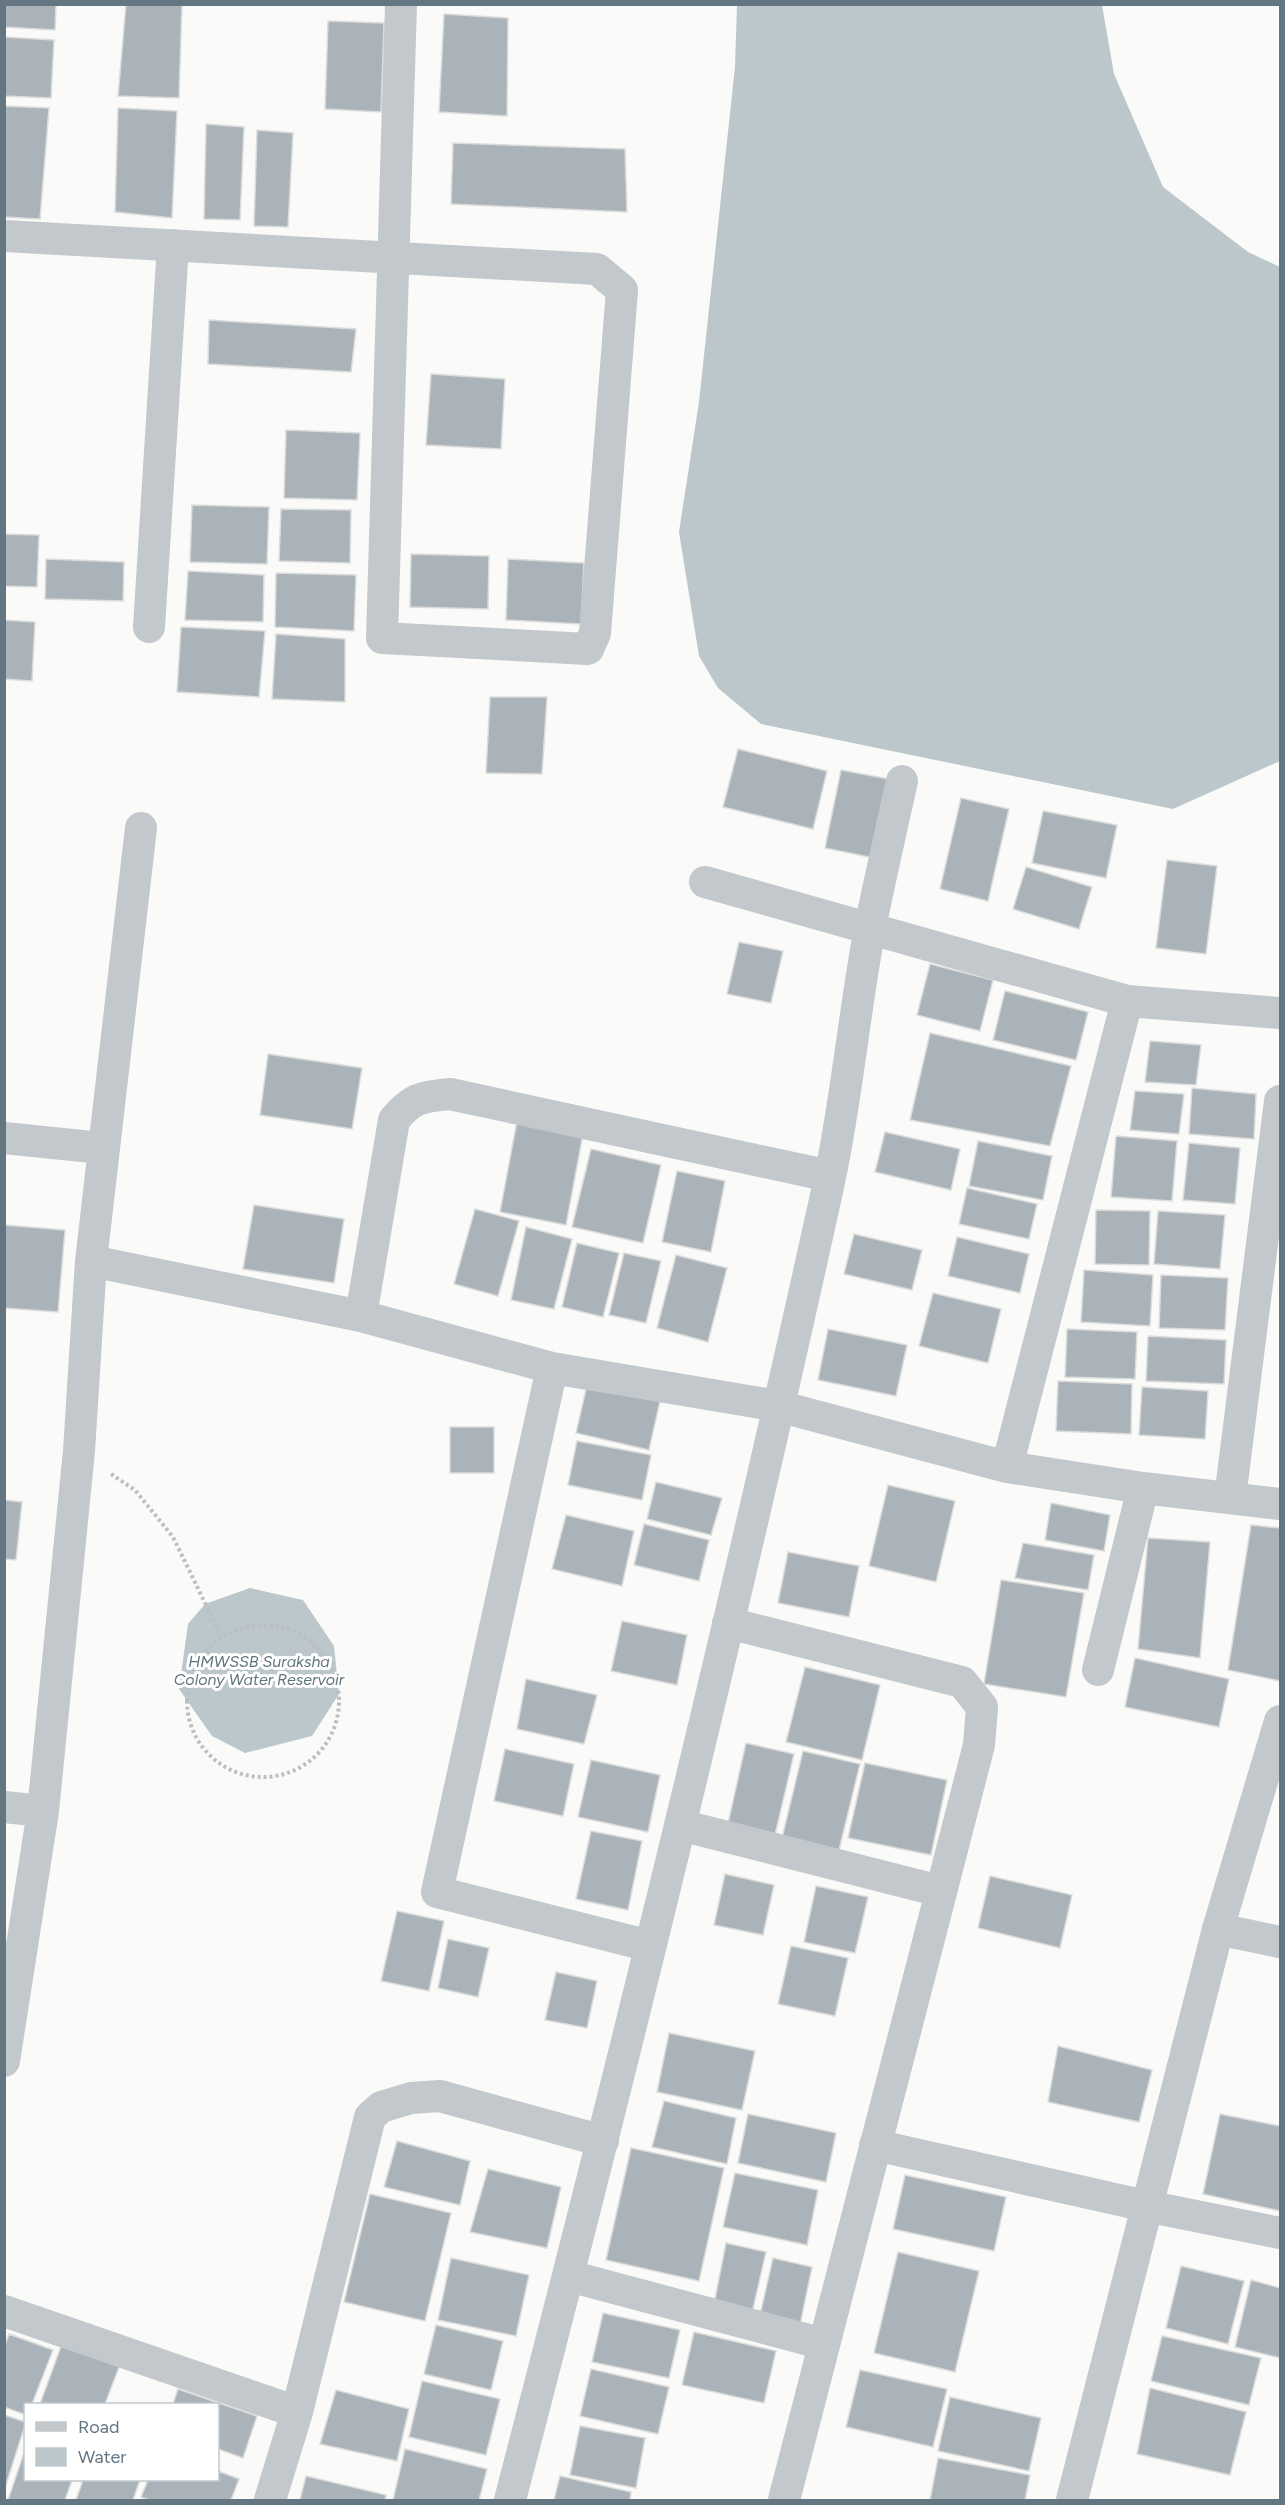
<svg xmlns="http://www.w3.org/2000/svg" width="1285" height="2505" font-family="Figtree,sans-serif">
  <rect width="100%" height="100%" fill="#fafaf8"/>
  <path fill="#bbc7cb" d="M737,5H1102L1114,74L1163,187L1248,252L1280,267V761L1173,809L761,724L718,688L699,656L679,532L699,402L735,67Z
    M250,1588L303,1600L334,1646L339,1694L312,1736L245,1753L212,1736L179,1689L188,1624L205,1604Z"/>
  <path fill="#aab3b9" stroke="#dcdcda" stroke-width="1.5" d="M4,4H56L55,30L4,27Z
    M126,4H182L179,98L118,96Z
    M444,14L508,18L507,116L439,112Z
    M328,21L384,23L381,112L325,109Z
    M4,37L54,40L51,98L4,96Z
    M4,106L49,108L40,219L4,217Z
    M118,108L177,111L172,218L115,212Z
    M206,124L244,127L240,220L204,219Z
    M257,130L293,133L288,227L254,226Z
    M453,143L625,149L627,212L451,204Z
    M209,320L356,329L351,372L208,364Z
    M431,374L505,379L501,449L426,445Z
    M286,430L360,433L357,500L284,498Z
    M192,505L269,507L267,564L190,562Z
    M281,509L351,510L350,563L279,561Z
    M4,534L39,535L37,587L4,586Z
    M411,554L489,556L488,609L410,607Z
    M46,559L124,562L123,601L45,599Z
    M508,559L584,563L581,624L506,620Z
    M188,571L264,575L263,622L185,620Z
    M276,573L356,575L354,631L275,627Z
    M4,620L35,622L32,681L4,679Z
    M181,627L265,631L259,697L177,692Z
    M276,634L345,639V702L272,699Z
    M490,697H547L542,774L486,773Z
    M738,749L827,771L813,829L723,807Z
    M841,770L894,780L879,859L825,848Z
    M961,798L1009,809L988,901L940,889Z
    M1043,811L1117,825L1106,878L1032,863Z
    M1167,860L1217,866L1206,954L1156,948Z
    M1026,867L1092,887L1079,929L1013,909Z
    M739,942L783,951L771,1003L727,994Z
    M930,964L993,980L980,1031L917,1015Z
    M1005,991L1088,1012L1076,1060L993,1040Z
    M930,1033L1071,1066L1050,1146L910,1120Z
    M1150,1041L1201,1045L1196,1085L1145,1082Z
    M268,1054L362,1068L352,1129L260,1115Z
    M1192,1088L1256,1094L1254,1139L1189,1134Z
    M1135,1091L1184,1094L1179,1134L1130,1130Z
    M517,1121L583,1134L566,1225L500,1212Z
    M885,1132L960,1149L951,1190L875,1172Z
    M1116,1136L1177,1141L1172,1201L1111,1197Z
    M978,1141L1052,1156L1043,1200L969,1186Z
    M1189,1143L1240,1148L1235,1204L1183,1200Z
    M591,1149L661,1165L643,1243L572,1227Z
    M677,1171L725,1181L711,1252L662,1242Z
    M967,1188L1037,1204L1029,1239L959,1224Z
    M254,1205L344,1219L334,1283L243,1269Z
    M475,1209L519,1221L498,1296L454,1284Z
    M1096,1210L1150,1211L1149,1265L1095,1264Z
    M1158,1211L1225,1215L1220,1269L1154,1264Z
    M4,1225L65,1230L58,1312L4,1308Z
    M526,1227L572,1239L554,1309L511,1300Z
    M854,1234L922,1250L912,1290L844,1274Z
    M957,1237L1029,1254L1020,1293L948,1276Z
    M577,1243L619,1253L603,1317L562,1307Z
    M624,1253L661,1261L646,1323L609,1315Z
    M676,1255L727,1268L708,1342L657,1328Z
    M1084,1270L1153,1275L1150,1326L1081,1322Z
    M1161,1275L1228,1278L1225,1330L1159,1328Z
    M933,1293L1001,1309L988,1363L919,1346Z
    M828,1329L907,1345L896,1396L818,1380Z
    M1067,1329L1137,1332L1135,1379L1065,1377Z
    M1148,1336L1226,1340L1224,1384L1146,1381Z
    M1058,1381L1132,1384L1131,1434L1056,1431Z
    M587,1385L660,1401L649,1450L576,1433Z
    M1142,1387L1208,1391L1205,1439L1139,1435Z
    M450,1427H494V1473H450Z
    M577,1441L651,1455L642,1500L568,1485Z
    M656,1482L722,1498L711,1535L647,1519Z
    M888,1485L955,1501L936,1582L869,1566Z
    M4,1500L22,1502L16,1560L4,1559Z
    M1051,1503L1110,1515L1104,1551L1045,1540Z
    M566,1515L634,1531L622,1586L552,1569Z
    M644,1524L709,1540L699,1581L634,1565Z
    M1251,1525L1280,1528V1681L1228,1670Z
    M1148,1538L1210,1542L1200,1658L1138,1649Z
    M1023,1543L1094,1555L1088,1590L1015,1578Z
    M788,1552L859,1566L849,1617L778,1603Z
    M1001,1580L1084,1593L1066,1697L984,1684Z
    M622,1621L687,1635L677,1685L611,1671Z
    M1135,1658L1229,1679L1219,1727L1125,1707Z
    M805,1667L880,1685L862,1760L786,1742Z
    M526,1679L597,1695L584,1744L517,1729Z
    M746,1743L794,1754L774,1839L727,1828Z
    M505,1749L574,1764L563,1816L494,1801Z
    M803,1751L860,1764L839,1850L782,1838Z
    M591,1760L660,1775L648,1832L578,1817Z
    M865,1763L947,1780L931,1855L848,1838Z
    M591,1831L642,1841L628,1910L576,1899Z
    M725,1874L774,1885L763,1935L714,1925Z
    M990,1876L1072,1895L1060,1948L978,1928Z
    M816,1886L868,1897L855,1953L804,1942Z
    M397,1911L444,1921L429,1991L381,1981Z
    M448,1939L489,1948L478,1997L438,1988Z
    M791,1946L848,1958L835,2016L778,2004Z
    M556,1972L597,1981L587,2028L545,2020Z
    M669,2033L755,2051L742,2110L657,2092Z
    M1058,2046L1152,2070L1139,2122L1048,2102Z
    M664,2101L736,2118L727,2164L652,2147Z
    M748,2114L836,2133L826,2182L738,2163Z
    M1220,2114L1280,2126V2211L1203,2194Z
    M397,2141L470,2161L460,2205L384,2187Z
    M631,2148L724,2168L699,2281L606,2260Z
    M488,2169L561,2187L547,2248L470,2232Z
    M735,2173L818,2190L807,2245L723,2227Z
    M905,2175L1006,2197L994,2251L893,2229Z
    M370,2194L451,2213L425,2321L344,2302Z
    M726,2243L766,2252L752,2313L714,2304Z
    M898,2252L979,2271L955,2372L874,2353Z
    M451,2258L529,2275L516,2336L438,2320Z
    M773,2258L812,2267L800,2325L760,2315Z
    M1181,2266L1244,2281L1228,2344L1166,2328Z
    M1251,2280L1280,2288V2358L1235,2347Z
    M603,2313L680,2330L669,2378L592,2362Z
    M436,2325L503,2341L491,2390L424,2374Z
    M694,2332L776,2351L764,2403L682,2385Z
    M9,2334L53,2350L32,2404H26V2415L4,2407V2348Z
    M1162,2336L1261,2358L1249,2405L1151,2381Z
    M63,2341L121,2362L105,2404H40Z
    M591,2369L669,2387L658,2434L580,2416Z
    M860,2370L947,2389L933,2447L846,2427Z
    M422,2381L500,2399L486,2455L409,2437Z
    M1150,2388L1246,2412L1230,2475L1137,2454Z
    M178,2389L257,2416L243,2458L218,2449V2404H173Z
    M336,2390L409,2409L397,2461L320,2444Z
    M950,2397L1041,2418L1029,2471L938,2451Z
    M4,2415L26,2422L4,2491Z
    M580,2426L645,2438L636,2488L570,2475Z
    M26,2447V2480H72L65,2500H8Z
    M405,2449L487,2469L479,2500H393Z
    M938,2458L1030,2475L1025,2500H930Z
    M218,2471L239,2479L231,2500H150L141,2497L148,2480H218Z
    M306,2476L386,2495L385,2500H300Z
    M560,2476L631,2492L630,2500H554Z
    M83,2480H140L133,2500H76Z"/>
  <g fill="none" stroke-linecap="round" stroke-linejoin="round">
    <path stroke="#bbbfc2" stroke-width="4" stroke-dasharray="3 3" stroke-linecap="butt" d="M111,1474L135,1490L173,1537L221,1636
      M187 1701a76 76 0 1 1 152 0a76 76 0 1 1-152 0Z"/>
    <path stroke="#c3c8cc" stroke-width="32" d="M4,236L597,269L622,290L595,633L588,649L382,638L401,4
      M149,627L173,245
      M705,882L1127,1001L1280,1013
      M4,1138L102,1148
      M91,1261L361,1316L552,1368L778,1406L1007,1467L1143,1488L1280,1504
      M361,1316L394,1120C413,1097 422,1097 450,1094L830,1176
      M552,1368L437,1892L650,1946
      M1007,1467L1127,1001
      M1230,1498L1280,1101
      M728,1623L962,1682L982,1707L979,1745L784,2500
      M1098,1670L1143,1488
      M4,1807L43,1811
      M680,1825L940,1891
      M1218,1929L1280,1942
      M4,2061L43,1811L79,1451L91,1261L141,828
      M875,2145L1146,2206L1280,2233
      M569,2276L824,2344
      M4,2311L297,2412
      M270,2500L297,2412L370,2117L381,2107L411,2098L440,2096L603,2141
      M510,2500C624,2063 732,1624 829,1182C847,1098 854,1012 870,928C880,879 891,830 902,781
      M1072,2500L1218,1929L1280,1721"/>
  </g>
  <g text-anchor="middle" stroke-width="6" stroke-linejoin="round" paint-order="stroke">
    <g font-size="16" font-style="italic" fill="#60757c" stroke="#fff">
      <text x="259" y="1667">HMWSSB Suraksha<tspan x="259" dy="18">Colony Water Reservoir</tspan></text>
    </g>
  </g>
  <rect width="1285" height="2505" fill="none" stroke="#657683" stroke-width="12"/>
  <rect x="24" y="2403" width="195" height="78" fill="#ffffff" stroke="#c1c8cd" stroke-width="1.5"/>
  <rect x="36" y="2422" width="30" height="9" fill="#c3c8cc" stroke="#c1c8cd" stroke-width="1.5"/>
  <text x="78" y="2433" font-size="18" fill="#657683">Road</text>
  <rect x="36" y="2448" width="30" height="18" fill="#bbc7cb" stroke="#c1c8cd" stroke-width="1.5"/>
  <text x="78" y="2463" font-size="18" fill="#657683">Water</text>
</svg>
